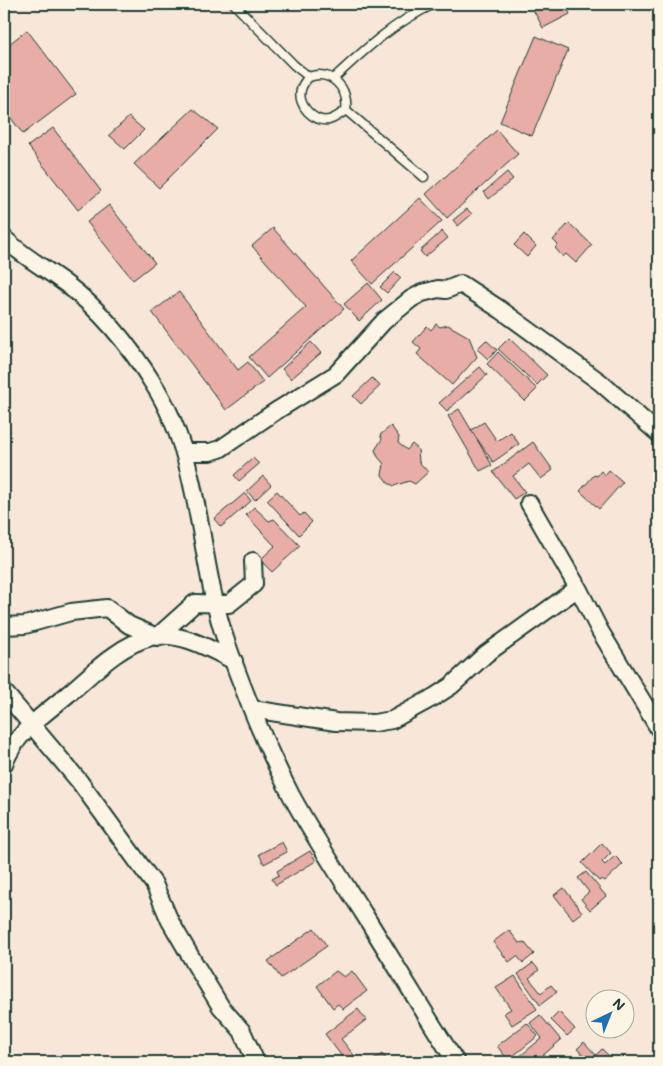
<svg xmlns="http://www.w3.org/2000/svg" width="663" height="1066" font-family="Mali,sans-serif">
  <rect width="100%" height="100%" fill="#f8e7d9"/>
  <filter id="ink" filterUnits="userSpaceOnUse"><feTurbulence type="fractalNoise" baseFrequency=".02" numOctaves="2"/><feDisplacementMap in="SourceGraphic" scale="10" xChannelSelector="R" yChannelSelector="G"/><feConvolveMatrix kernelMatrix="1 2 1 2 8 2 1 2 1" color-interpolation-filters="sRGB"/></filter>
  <g filter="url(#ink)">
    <path fill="#e8ada7" stroke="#1f3d34" d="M530,4H565L570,14L543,28Z
      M27,30L76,94L23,134L4,109V48Z
      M536,36L568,50L532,136L500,122Z
      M193,109L218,129L159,188L134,164Z
      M129,117L144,130L125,149L109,135Z
      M53,128L101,191L78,210L28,146Z
      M497,130L518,154L447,218L426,194Z
      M507,172L513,179L489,199L484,192Z
      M420,198L442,221L372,284L351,261Z
      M109,205L155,263L133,280L87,222Z
      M467,209L472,214L458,226L453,220Z
      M569,223L592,245L576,263L566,254L563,257L555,248L558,245L553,240Z
      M273,228L344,309L267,378L249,357L306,307L252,246Z
      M442,231L448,238L425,257L420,251Z
      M524,234L536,246L527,257L514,245Z
      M395,272L401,278L387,293L380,287Z
      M368,283L382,300L359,321L344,304Z
      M179,292L238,370L248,362L263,382L226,410L152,312Z
      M436,324L440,327L448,325L469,337L477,357L452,385L417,354L421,349L413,342L427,326L431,330Z
      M509,338L547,375L537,385L498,349Z
      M486,340L497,350L488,359L477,349Z
      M311,342L321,353L291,379L282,369Z
      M498,352L537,389L525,401L487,364Z
      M480,367L487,375L447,411L439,403Z
      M372,378L380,386L361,404L353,396Z
      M459,409L492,465L480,471L448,416Z
      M484,422L497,441L511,432L519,444L493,462L471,430Z
      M391,426L399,437L398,443L407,450L412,444L418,449L419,462L428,472L415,484L409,481L394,486L388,483L382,475L384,464L378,457L375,450L382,439L380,435Z
      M533,442L553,470L541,479L529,464L513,476L525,492L514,499L493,472Z
      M253,458L259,464L239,481L234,475Z
      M609,470L623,482L599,509L580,491L594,475L597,476L601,471L605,475Z
      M263,476L271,485L255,500L247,491Z
      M277,491L300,516L304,513L312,522L299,535L267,500Z
      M245,493L251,501L221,527L214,519Z
      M254,507L269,521L274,519L300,546L272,572L260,560L275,546L246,515Z
      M282,842L287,852L264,864L259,854Z
      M602,843L611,853L602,862L605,865L615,856L623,864L605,881L602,879L599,881L582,863Z
      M310,851L316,861L276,885L272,879L279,875L277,871Z
      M586,872L606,896L590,910L581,899L589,892L578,878Z
      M564,888L582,912L573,919L554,895Z
      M314,928L327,946L281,978L268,961Z
      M509,930L519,943L524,942L534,954L523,963L517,956L509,962L493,942Z
      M533,963L539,970L529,978L541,993L551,985L557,992L540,1005L518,974Z
      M336,971L344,977L352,971L367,991L343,1009L338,1004L333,1008L317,986Z
      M515,976L537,1009L512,1025L504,1013L511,1009L496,988Z
      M358,1009L366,1020L341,1039L357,1059L353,1062H346L325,1034Z
      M559,1012L575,1029L567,1036L551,1020Z
      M540,1015L561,1040L535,1062H513L542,1038L530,1023Z
      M527,1023L538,1036L508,1060L497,1046Z
      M584,1042L596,1055L602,1049L610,1057L605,1062H591L577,1049Z
      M382,1054L387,1060L384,1062H371Z"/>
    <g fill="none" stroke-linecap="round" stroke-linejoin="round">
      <g stroke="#1f3d34" stroke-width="11">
        <path id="service" d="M234,4L294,65L309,77C331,69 349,88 346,110L424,177
          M309,77C305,81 302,85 301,90C297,105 314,123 329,120C336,118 341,114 346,110
          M334,78C365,49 395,22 434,4"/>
      </g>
      <g stroke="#1f3d34" stroke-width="20">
        <path id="minor" d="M4,238C22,256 45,268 66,284C102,311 130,346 154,385C203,462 197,559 227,644C245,695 266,747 291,795C313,836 339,875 364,914C395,964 424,1013 456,1062
          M184,452H210L220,449L276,411L336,374L384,321L411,299L422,293L438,289L446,290L461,284L501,310L600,382L659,434
          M529,503L578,588L600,631L659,729
          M4,626L25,625L71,612L107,608L129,625L157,637L195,603L229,604L254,584L253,561
          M4,692L79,781L154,884L170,921L195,964L221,1007L242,1031L256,1062
          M252,709L336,722L374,723L392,720L434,697L451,686L486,654L578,588
          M4,764C9,751 17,739 27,729C39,717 54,706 67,695C92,674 119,645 151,637C180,631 209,648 234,661"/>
      </g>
      <use href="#service" stroke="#fcf5e5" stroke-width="8"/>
      <use href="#minor" stroke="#fcf5e5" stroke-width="16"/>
    </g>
  </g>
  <rect width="663" height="1066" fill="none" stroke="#fcf5e5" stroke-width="20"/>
  <rect x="10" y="10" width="643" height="1046" fill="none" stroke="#1f3d34" stroke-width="2" filter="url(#ink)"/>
  <g transform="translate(610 1014) rotate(43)"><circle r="24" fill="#fcf5e5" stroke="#a4ab9e"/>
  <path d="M0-4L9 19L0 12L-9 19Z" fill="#1f6fb2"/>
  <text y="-8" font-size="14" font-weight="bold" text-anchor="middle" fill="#1f3d34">N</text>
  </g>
</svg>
